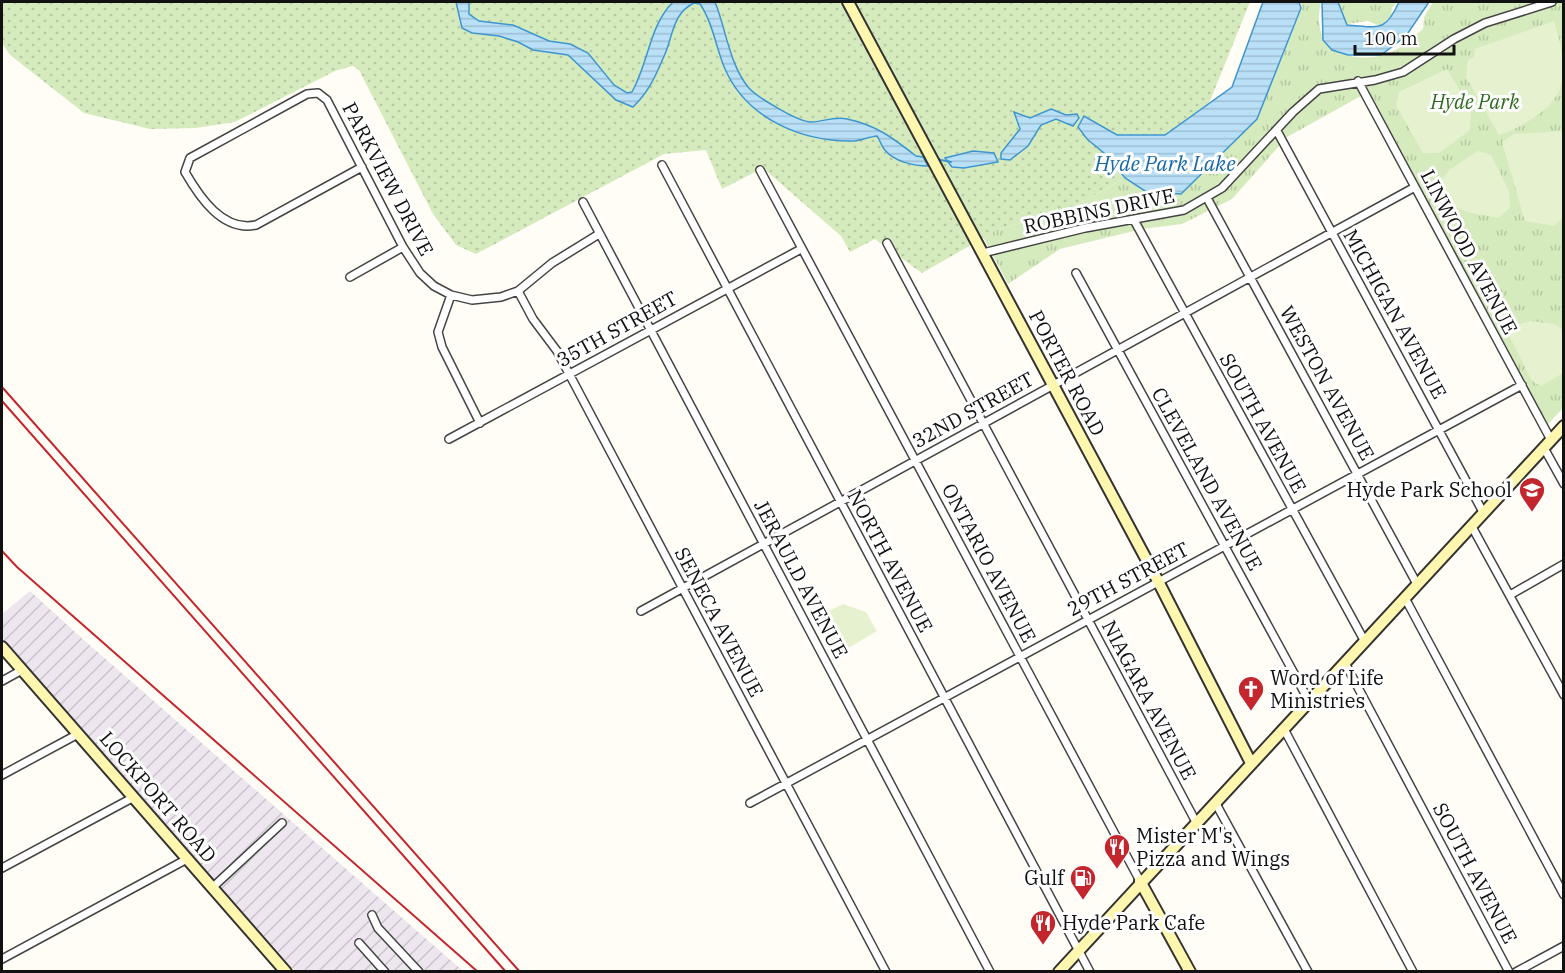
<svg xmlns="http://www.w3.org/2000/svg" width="1565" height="973" font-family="'IBM Plex Serif',serif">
  <defs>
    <pattern id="industrial-furrows" width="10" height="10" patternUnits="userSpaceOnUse" patternTransform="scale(1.5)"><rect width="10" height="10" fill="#eee6ef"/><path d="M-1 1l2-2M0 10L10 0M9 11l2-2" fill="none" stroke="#cbc4cc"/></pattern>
    <pattern id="grass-dots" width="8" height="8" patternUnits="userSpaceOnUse" patternTransform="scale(1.5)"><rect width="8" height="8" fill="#d5ebbd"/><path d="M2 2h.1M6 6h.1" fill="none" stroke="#b6c8a1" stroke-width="1.8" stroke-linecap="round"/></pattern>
    <pattern id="park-tufts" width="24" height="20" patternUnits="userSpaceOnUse" patternTransform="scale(1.5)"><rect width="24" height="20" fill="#d5ebbd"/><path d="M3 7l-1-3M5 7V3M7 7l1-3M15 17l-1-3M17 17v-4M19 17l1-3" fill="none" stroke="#b6c8a1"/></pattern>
    <pattern id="water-rules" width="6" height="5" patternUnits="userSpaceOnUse" patternTransform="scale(1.5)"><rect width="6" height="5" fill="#b9e0f7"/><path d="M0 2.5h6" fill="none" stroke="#9ebfd3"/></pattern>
  </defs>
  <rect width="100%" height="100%" fill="#fffdf5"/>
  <path fill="url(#industrial-furrows)" d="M30,591L85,641L463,971H295L2,638V614Z"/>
  <path fill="url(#grass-dots)" d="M2,2H1250L1199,128L1130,169L1125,178L1068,210L999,229L922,273L875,239L850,252L841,236L763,168L722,189L706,150L664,154L476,254L456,245L433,214L359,70L353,66L335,71L235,122L196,128L150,129L84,113L10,55L2,43Z"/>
  <path fill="url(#park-tufts)" d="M1301,2H1321C1311,45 1340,63 1380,56C1397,53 1410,39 1423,29L1424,17L1433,2H1563L1564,407L1548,424L1368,92L1287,137L1232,199L1182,224L1142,229L1060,249L1008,284L983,237L999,229L1068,210L1125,178L1145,191L1257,119L1302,8Z
    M1338,2H1397L1392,8L1391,16L1380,26L1368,21L1347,24Z"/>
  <path fill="#e6f2cf" d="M1554,21C1560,40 1565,62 1562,82C1558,107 1521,128 1499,135L1466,77L1468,60L1474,57L1475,49Z
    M1447,69L1471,110L1470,130L1439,153H1423L1396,105L1399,92Z
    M1563,131V217L1554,226L1525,221L1502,142L1514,134Z
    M1478,151L1491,155L1509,191L1510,208L1498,218L1467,212L1439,199L1436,188L1449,170Z
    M1530,321L1554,324L1563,330V373L1541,386L1532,381L1506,329Z
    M843,604L866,612L877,631L845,650L833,649L816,617Z"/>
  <path fill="url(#water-rules)" stroke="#3f96cf" stroke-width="1.5" d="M456,2H469V14L479,21L513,25L549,41L570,44L588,53L614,85L627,93L632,92C649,62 649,26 673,2H715C726,29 729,63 748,87C755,96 798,122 811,122C823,122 833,116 847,119C876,125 893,138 916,156L923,157L928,166C914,166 894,162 884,149C881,145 880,140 877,136C869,137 862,140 854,141C802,142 747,119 725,69C716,48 713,23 700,4L694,3C673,13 673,35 665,54C656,75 649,92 633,107L616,100L568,55L533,50L518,42L499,36L472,33L462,28Z
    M1263,2H1299L1301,8L1257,119L1181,194L1145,191L1125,178L1110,158L1087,139L1078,127L1084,116L1117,135H1165L1232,87Z
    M1322,2H1338L1347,25C1378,27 1385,33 1399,2H1429L1406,36L1381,55H1348L1332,50L1323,40Z
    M1051,109L1066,115L1077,114L1079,118L1073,126L1056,119L1041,125L1028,146L1010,160L1001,159V153L1020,129L1014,112L1030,118Z
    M973,151L994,153L998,162L964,168L952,167L945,158Z"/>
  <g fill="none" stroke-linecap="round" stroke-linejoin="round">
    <path stroke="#3f96cf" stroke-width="2" d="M936,159L951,162"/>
    <g stroke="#444" stroke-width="10">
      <path id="street" d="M1358,81L1551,440
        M1277,131L1483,512
        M662,165L1090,972
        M362,167L256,225C223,232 200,198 185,172L190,158L307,94L318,93L327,100L403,247L420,273L434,286L451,295L472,300L501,297L518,291L552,263L599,234
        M760,170L1140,881
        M1207,198L1417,584
        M583,202L990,972
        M1134,220L1364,640
        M887,243L1196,822
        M983,253L1085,228L1184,210L1222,188L1293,112L1319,89L1375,80L1403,72L1454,39L1485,23L1552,2
        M1076,273L1309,701
        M350,277L403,247
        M518,291L533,319L557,351L886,972
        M451,295L438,332L442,347L480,423
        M449,439L801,249
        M1544,448L1564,484
        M1471,525L1564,695
        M1510,595L1564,564
        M1405,598L1564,895
        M641,611L1415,187
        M1345,663L1509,972
        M2,681L22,670
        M1284,729L1413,972
        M2,775L78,734
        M1215,802L1308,972
        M750,803L1522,385
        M2,868L134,797
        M213,887L282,823
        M372,915L378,928L419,972
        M359,943L385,972
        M2,959L187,859
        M1516,972L1564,946"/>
    </g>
    <g stroke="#333" stroke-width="14">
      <path id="secondary" d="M848,2L1159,583L1251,763
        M2,647L286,972
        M1140,881L1190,972
        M1059,972L1564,426"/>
    </g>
    <use href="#street" stroke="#fff" stroke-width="7"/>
    <use href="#secondary" stroke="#fff6b0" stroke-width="10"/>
    <path stroke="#c4262e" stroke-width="2" d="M2,387L520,972
      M2,401L506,972
      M2,551L17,567L478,972"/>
  </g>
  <defs>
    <g id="school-pin" transform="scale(1.35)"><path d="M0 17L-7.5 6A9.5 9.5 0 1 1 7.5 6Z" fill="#c4262e" stroke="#fff"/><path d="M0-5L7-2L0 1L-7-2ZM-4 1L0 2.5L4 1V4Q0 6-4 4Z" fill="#fff"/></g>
    <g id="church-pin" transform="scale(1.35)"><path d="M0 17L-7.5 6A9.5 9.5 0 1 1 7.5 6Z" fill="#c4262e" stroke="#fff"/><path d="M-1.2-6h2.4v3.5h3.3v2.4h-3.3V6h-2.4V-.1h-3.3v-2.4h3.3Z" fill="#fff"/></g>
    <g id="restaurant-pin" transform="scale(1.35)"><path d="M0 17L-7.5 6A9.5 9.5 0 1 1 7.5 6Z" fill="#c4262e" stroke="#fff"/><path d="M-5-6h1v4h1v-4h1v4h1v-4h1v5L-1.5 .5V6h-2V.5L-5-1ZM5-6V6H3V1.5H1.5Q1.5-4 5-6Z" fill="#fff"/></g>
    <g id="fuel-pin" transform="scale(1.35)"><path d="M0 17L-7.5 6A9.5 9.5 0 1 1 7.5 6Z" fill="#c4262e" stroke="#fff"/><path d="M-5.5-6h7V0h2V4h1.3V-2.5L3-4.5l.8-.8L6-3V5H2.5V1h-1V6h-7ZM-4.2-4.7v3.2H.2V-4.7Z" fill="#fff"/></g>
  </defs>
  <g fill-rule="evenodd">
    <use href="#school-pin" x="1532" y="490"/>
    <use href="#church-pin" x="1251" y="689"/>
    <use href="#restaurant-pin" x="1117" y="847"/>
    <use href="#fuel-pin" x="1083" y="878"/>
    <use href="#restaurant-pin" x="1043" y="923"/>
  </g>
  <g text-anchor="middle" stroke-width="6" stroke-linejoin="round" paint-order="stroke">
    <g font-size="20" font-style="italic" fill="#2f6b1f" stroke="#fff">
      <text x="1475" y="109">Hyde Park</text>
    </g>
    <g font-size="20" fill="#111" stroke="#fff">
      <text transform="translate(388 179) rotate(62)" y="7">PARKVIEW DRIVE</text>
      <text transform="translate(1099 211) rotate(-12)" y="7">ROBBINS DRIVE</text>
      <text transform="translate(1469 252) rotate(62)" y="7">LINWOOD AVENUE</text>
      <text transform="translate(1395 314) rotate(61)" y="7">MICHIGAN AVENUE</text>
      <text transform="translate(617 329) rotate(-29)" y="7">35TH STREET</text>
      <text transform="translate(1067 373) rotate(62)" y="7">PORTER ROAD</text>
      <text transform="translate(1327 383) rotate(61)" y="7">WESTON AVENUE</text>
      <text transform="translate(973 410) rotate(-29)" y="7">32ND STREET</text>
      <text transform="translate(1263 423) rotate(61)" y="7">SOUTH AVENUE</text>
      <text transform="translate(1207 479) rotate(61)" y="7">CLEVELAND AVENUE</text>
      <text transform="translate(890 561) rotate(62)" y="7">NORTH AVENUE</text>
      <text transform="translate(989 563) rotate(62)" y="7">ONTARIO AVENUE</text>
      <text transform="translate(801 579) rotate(62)" y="7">JERAULD AVENUE</text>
      <text transform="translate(1128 579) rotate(-28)" y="7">29TH STREET</text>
      <text transform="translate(719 622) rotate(62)" y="7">SENECA AVENUE</text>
      <text transform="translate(1149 700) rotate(62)" y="7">NIAGARA AVENUE</text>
      <text transform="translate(158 797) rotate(49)" y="7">LOCKPORT ROAD</text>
      <text transform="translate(1475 873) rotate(62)" y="7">SOUTH AVENUE</text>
    </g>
    <g font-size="20" fill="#111" stroke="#fff" text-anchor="start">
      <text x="1512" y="497" text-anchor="end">Hyde Park School</text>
      <text x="1270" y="685">Word of Life<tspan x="1270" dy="23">Ministries</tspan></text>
      <text x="1136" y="843">Mister M's<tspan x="1136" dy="23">Pizza and Wings</tspan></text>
      <text x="1064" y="885" text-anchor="end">Gulf</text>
      <text x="1062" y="930">Hyde Park Cafe</text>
    </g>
    <g font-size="21" font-style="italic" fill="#1768a6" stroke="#fff">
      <text x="1165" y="171">Hyde Park Lake</text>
    </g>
  </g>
  <rect width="1565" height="973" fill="none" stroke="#111111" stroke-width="6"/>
  <path d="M1355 45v9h99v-9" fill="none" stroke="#111111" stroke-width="3"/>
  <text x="1364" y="45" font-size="18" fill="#111111" stroke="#ffffff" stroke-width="4.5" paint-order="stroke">100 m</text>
</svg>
